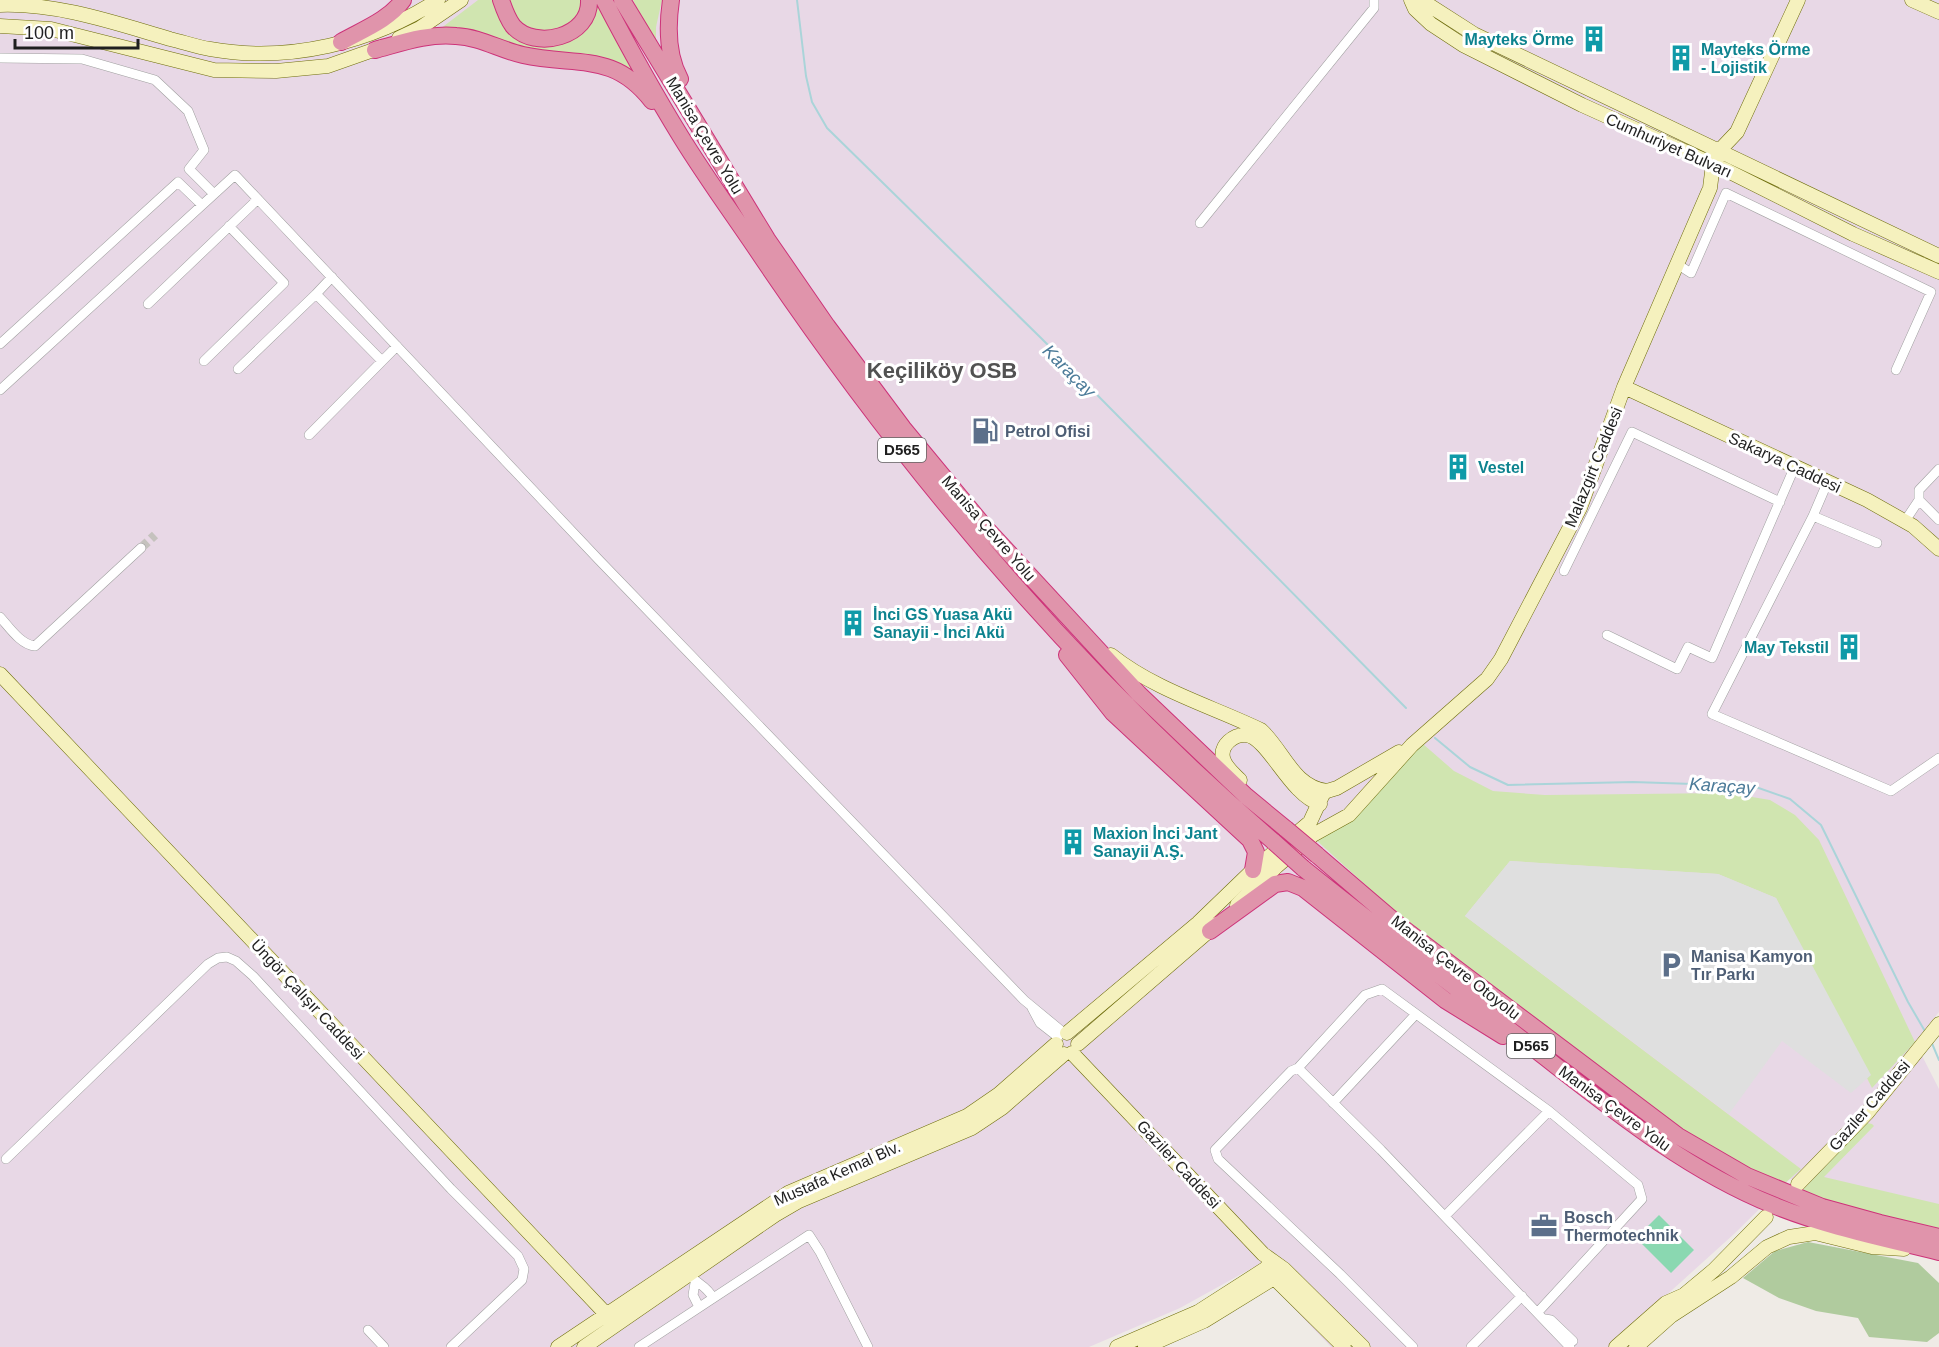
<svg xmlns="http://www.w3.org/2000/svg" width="1939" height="1347" font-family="Arial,sans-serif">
  <rect width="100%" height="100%" fill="#efebe6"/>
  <path fill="#e8d8e6" d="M0,0H1939V1012L1915,1042L1939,1089V1216L1833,1195L1790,1179L1734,1234L1609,1347H1331L1254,1267L1180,1308L1089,1347H0Z"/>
  <path fill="#d0e5b0" d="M478,0H494V6L500,20L544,44L597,0L639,78L605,58L546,56L440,29Z
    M508,0H585L583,10L562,31L530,32L517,20Z
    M633,0H662L656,27V47Z
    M1423,744L1454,771L1493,791L1545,795L1728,793L1770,800L1795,815L1819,840L1915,1042L1872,1088L1776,898L1718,874L1510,861L1465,916L1801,1169L1784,1184L1748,1168L1676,1125L1405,921L1314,838L1370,795Z
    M1867,1123L1872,1124L1874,1126L1824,1177L1939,1204V1228L1880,1215L1800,1193Z"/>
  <path fill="#b0cb9e" d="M1808,1242L1918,1263L1939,1283V1333L1927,1342L1869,1337L1858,1318L1816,1311L1779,1298L1743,1278L1775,1251Z"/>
  <path fill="#8ad8b1" d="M1659,1215L1694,1250L1671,1273L1636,1238Z"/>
  <path fill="#dfdfdf" d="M1510,861L1718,874L1776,898L1871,1075L1851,1093L1782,1041L1729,1114L1465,916Z"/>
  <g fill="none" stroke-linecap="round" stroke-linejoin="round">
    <path stroke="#aad4d9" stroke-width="2" d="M797,0L806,76L812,102L827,128L1042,339L1406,708
      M1435,738L1470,767L1508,785L1633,782L1753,786L1790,799L1821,825L1908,1002L1926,1033
      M1931,1041L1939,1060"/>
    <path stroke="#c5c2be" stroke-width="9" stroke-dasharray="9 4.5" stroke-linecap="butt" d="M141,548L155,535"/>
    <g stroke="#a0a0a0" stroke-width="10">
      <path id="street" d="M0,58L82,59L155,80L188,111L204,150L189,169L214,194
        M1200,223L1374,8V0
        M1677,264L1691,273L1726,193L1931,292L1896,370
        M316,294L332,277
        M148,304L258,199
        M0,344L178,182L202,205
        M204,361L284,283L229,226
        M238,369L316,294L382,361
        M0,390L235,175L599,560L1024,1000L1064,1033
        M309,435L397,346
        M1828,481L1813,516L1712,714L1891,791L1939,758
        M1919,500L1939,520
        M1813,516L1877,543
        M1905,521L1919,500V490L1939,469
        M1564,571L1632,432L1780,502
        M0,617C9,627 21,645 35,646L141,548
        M1607,635L1677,669L1688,647L1712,658L1795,466
        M1032,1008L1040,1023L1058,1037
        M1298,1068L1365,995L1382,989L1549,1111
        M1333,1103L1416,1014
        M6,1159L208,964L218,958L227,957L236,961L253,976L451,1189L518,1256L524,1269L522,1280L451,1347
        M1445,1216L1549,1111L1638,1185L1642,1199L1538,1312
        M686,1271C695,1284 706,1284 713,1298
        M695,1283L693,1295L699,1307
        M1545,1319L1551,1320L1573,1341
        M368,1330L384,1347
        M639,1347L809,1235L820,1252L868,1347
        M1413,1347L1340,1274L1218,1159L1215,1150L1291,1071L1298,1068L1381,1150L1570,1347
        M1471,1347L1522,1296"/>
    </g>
    <g stroke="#6f6e0d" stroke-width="15">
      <path id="secondary" d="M1411,0L1415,9L1431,24L1463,45L1582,105L1728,171L1853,234L1939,272
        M1421,0L1474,34L1939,256
        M1912,0L1939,12
        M0,5C58,3 115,23 170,39C183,42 197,47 210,49C288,63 372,43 438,0
        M0,26L51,29L214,70L276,71L328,66L382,47
        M399,38L420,28L461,0
        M1624,387L1867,500L1913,526L1939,549
        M1111,655C1155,690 1211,706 1261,730C1284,751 1293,787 1327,791
        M0,674L606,1314L613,1326
        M1240,780C1234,774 1225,767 1223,758C1220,745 1234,734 1246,735C1268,737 1289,794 1320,804
        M1237,905L1277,866L1313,835L1349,815L1412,745L1487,679L1501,659L1580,508L1624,387L1710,188L1713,164L1719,151L1737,132L1798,0
        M1067,1033L1198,923L1253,870L1310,822L1323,794L1327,791L1337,788L1399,752
        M1078,1044L1217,924
        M1072,1053L1263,1254L1284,1269L1363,1347
        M1798,1184L1867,1113L1939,1024
        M1269,1273L1344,1347
        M1671,1316L1731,1277L1767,1247L1789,1237L1815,1233L1872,1247L1904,1249
        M558,1347L788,1193L967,1116L999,1094L1056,1044
        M584,1347L775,1215L799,1201L972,1128L1002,1108L1064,1054
        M1117,1347L1198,1312L1265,1269L1273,1261
        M1145,1347L1204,1321L1274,1278L1284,1269
        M1616,1347L1666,1303L1684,1295L1714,1270L1766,1217
        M1636,1347L1671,1316L1675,1310"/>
    </g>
    <g stroke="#cd3379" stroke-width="18">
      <path id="highway" d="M501,0C504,9 507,18 513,26C535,51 591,37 589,0
        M604,0C628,46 654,93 681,137C705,176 732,213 757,250C903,467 1075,671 1274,842
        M622,0L767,239L827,326L903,428L984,526L1139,694L1246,796L1286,829
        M671,0C667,27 667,55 680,79
        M341,42C362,30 389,20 403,0
        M375,50C401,43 429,33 456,36C480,37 500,50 523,55C577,67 613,51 652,101
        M1067,655L1113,713L1250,840L1256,852L1253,870
        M1317,855L1400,926L1678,1136L1747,1176L1822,1207L1880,1223L1939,1237
        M1303,868C1376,927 1450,983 1524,1041C1602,1101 1681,1168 1773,1205C1827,1227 1883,1238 1939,1252
        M1210,931L1275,884L1288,882L1303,888L1445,1000L1503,1036"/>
    </g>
    <use href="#street" stroke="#fff" stroke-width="9"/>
    <use href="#secondary" stroke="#f5f1be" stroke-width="14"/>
    <use href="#highway" stroke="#e094ab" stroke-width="16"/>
    <g stroke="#cd3379" stroke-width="18" stroke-linecap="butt">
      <path id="highway-bridge" d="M1286,829L1317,855
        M1274,842L1303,868"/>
    </g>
    <use href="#highway-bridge" stroke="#e094ab" stroke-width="16"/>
  </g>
  <defs>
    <g id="building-bare" transform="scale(2.07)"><path d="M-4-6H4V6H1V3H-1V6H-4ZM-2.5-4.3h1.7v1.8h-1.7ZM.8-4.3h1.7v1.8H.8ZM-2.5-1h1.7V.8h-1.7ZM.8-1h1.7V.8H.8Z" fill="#0f9aa8" stroke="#fff" stroke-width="2.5" paint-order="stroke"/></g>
    <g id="fuel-bare" transform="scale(2.07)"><path d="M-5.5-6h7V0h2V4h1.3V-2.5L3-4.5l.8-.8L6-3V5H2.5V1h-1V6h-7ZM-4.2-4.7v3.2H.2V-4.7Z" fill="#5c6f8a" stroke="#fff" stroke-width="2.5" paint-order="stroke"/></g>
    <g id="parking-bare" transform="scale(2.07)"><path d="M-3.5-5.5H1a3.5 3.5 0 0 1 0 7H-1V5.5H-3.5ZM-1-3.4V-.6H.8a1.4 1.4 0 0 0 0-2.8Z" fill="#5c6f8a" stroke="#fff" stroke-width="2.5" paint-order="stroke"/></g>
    <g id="office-bare" transform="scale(2.07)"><path d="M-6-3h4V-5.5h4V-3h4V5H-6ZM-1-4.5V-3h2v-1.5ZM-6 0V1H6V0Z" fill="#5c6f8a" stroke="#fff" stroke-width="2.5" paint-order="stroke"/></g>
  </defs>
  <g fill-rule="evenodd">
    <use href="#building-bare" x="1594" y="39"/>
    <use href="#building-bare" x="1681" y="58"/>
    <use href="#fuel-bare" x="985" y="431"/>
    <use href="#building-bare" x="1458" y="467"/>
    <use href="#building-bare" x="853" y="623"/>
    <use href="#building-bare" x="1849" y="647"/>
    <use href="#building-bare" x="1073" y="842"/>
    <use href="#parking-bare" x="1671" y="965"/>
    <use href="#office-bare" x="1544" y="1226"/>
  </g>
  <g text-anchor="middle" stroke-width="6" stroke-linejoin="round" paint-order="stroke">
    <g fill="#fff" stroke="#626262" stroke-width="1.5">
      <rect x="878" y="438" width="48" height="24" rx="4.5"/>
      <rect x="1507" y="1034" width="48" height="24" rx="4.5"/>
    </g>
    <g font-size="15" font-weight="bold" fill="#1f1f1f">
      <text x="902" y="455">D565</text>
      <text x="1531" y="1051">D565</text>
    </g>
    <g font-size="16" font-weight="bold" fill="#0d838f" stroke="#fff" text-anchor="start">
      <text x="1574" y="45" text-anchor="end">Mayteks Örme</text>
      <text x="1701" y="55">Mayteks Örme<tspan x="1701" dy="18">- Lojistik</tspan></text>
      <text x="1478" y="473">Vestel</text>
      <text x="873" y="620">İnci GS Yuasa Akü<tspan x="873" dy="18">Sanayii - İnci Akü</tspan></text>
      <text x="1829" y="653" text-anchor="end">May Tekstil</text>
      <text x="1093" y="839">Maxion İnci Jant<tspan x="1093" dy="18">Sanayii A.Ş.</tspan></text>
    </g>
    <g font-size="16" fill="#1f1f1f" stroke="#fff">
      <text transform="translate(705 135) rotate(59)" y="6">Manisa Çevre Yolu</text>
      <text transform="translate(1669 145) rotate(24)" y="6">Cumhuriyet Bulvarı</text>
      <text transform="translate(1785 462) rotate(25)" y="6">Sakarya Caddesi</text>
      <text transform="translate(1593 467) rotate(-68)" y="6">Malazgirt Caddesi</text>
      <text transform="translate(989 528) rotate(49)" y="6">Manisa Çevre Yolu</text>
      <text transform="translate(1456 967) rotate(38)" y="6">Manisa Çevre Otoyolu</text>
      <text transform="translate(308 999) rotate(47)" y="6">Üngör Çalışır Caddesi</text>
      <text transform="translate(1869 1105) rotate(-49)" y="6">Gaziler Caddesi</text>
      <text transform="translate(1615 1108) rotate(36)" y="6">Manisa Çevre Yolu</text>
      <text transform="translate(1179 1164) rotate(47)" y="6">Gaziler Caddesi</text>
      <text transform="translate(837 1173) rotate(-24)" y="6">Mustafa Kemal Blv.</text>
    </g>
    <g font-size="16" font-weight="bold" fill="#4e5e75" stroke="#fff" text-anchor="start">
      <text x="1005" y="437">Petrol Ofisi</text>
      <text x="1691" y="962">Manisa Kamyon<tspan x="1691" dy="18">Tır Parkı</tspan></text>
      <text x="1564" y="1223">Bosch<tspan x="1564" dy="18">Thermotechnik</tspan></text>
    </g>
    <g font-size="18" font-style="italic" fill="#4c7b99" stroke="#fff">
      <text transform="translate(1069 371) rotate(45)" y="6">Karaçay</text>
      <text transform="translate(1722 786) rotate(4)" y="6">Karaçay</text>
    </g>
    <g font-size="22" font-weight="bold" fill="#525252" stroke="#fff">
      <text x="942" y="378">Keçiliköy OSB</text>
    </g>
  </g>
  <path d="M15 39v9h123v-9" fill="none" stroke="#1f1f1f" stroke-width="3"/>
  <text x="24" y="39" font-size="18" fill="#1f1f1f" stroke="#ffffff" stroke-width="4.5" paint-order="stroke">100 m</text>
</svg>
